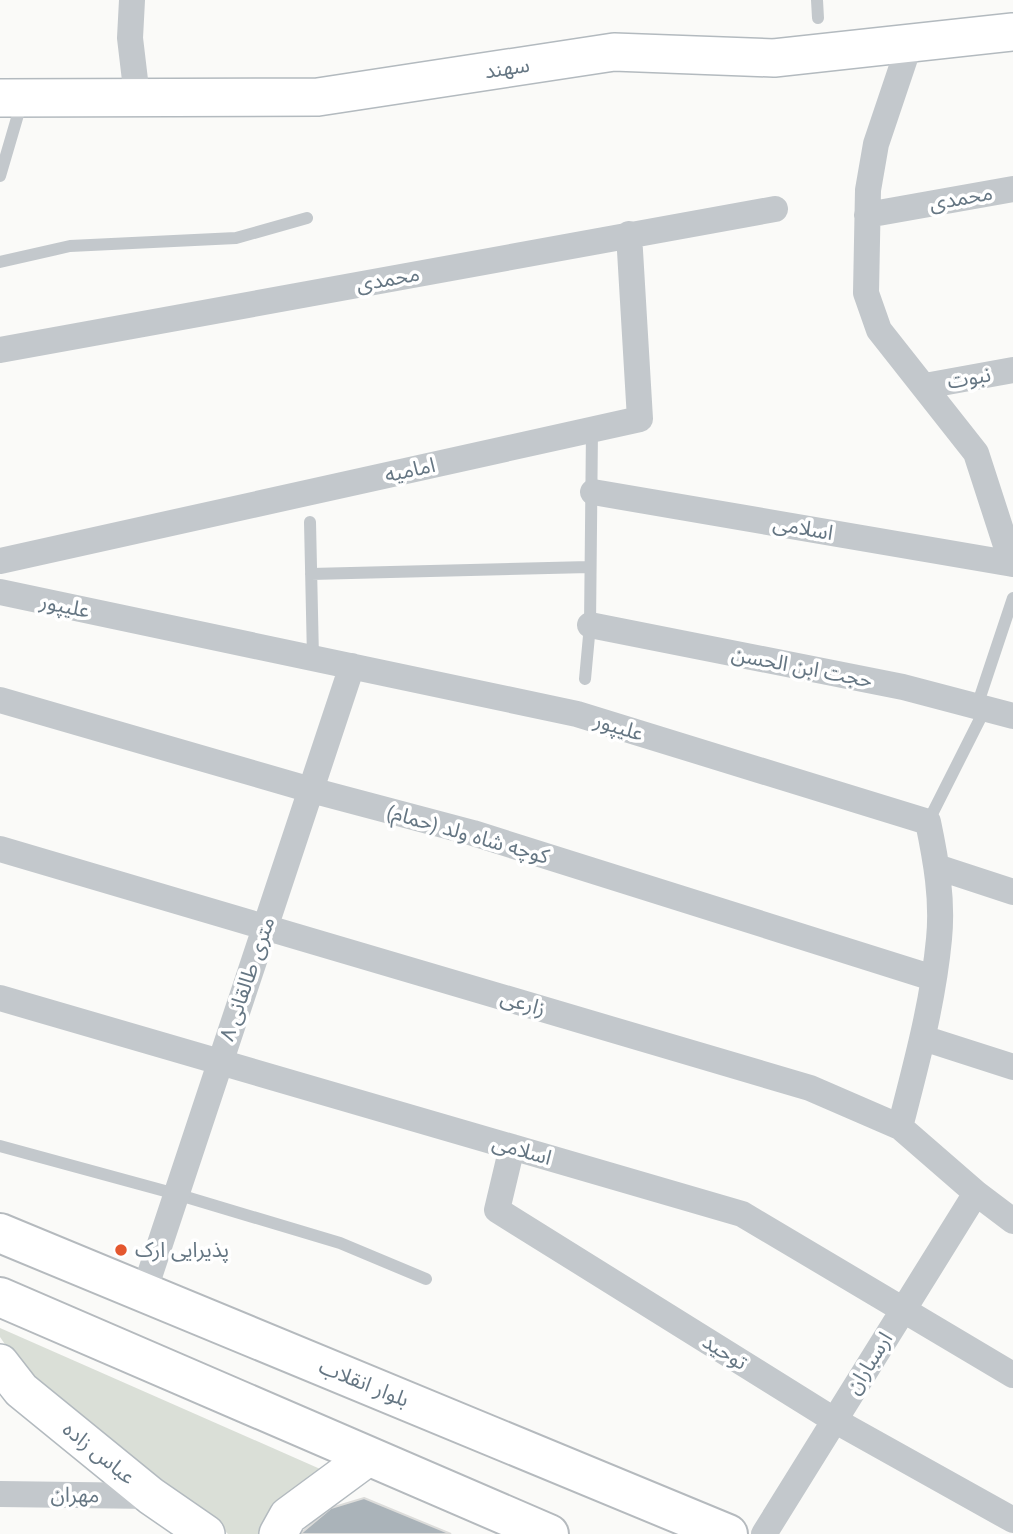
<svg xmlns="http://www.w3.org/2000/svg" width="1013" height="1534" font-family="'PT Sans','Noto Sans Arabic',sans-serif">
  <rect width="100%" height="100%" fill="#fafaf8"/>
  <path fill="#dadfd7" d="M0,1328L327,1472L267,1534H228L217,1523L30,1381L0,1337Z"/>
  <path fill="#aab3b9" stroke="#dcdcda" stroke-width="2" d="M364,1498L451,1534H300L331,1508Z"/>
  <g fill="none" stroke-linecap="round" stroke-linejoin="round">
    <g stroke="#b3babf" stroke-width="40">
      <path id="secondary" d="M0,98L318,97L614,52L774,58L1013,32
        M0,1363L21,1390L151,1496L206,1534
        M278,1534L288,1516L368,1457"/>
    </g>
    <g stroke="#b5babe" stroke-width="42">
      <path id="primary" d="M0,1233L728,1534
        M0,1297L549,1534"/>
    </g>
    <path stroke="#c3c8cc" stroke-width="12" d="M817,0L818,18
      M0,176L22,101
      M0,262L70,246L236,238L307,218
      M310,522L313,658
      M311,574L589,567
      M585,679L590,625L592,430
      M977,706L1013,598
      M928,822L985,709
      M0,1146L176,1194L340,1243L426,1279"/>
    <path stroke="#c3c8cc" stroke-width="26" d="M132,0L130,38L137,97
      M910,43L876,144L868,190L866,293L879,330L976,453L1012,564
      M867,215L1013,189
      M0,350L775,209
      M925,386L1013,370
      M593,492L1013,564
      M0,561L640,419L629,234
      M0,592L577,714L928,822C936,860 943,900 939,939C933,1003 916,1065 900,1127
      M590,625L903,687L1013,716
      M0,700L311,790L473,833L933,978
      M0,849L810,1088L900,1127L976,1193L1013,1221
      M937,867L1013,892
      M0,998L742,1214L1013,1375
      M923,1038L1013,1067
      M512,1147L497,1210L834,1420L1013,1520
      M144,1292L352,666
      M0,1494L151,1496
      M764,1534L976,1193"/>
    <use href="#secondary" stroke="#fff" stroke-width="37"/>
    <use href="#primary" stroke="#fff" stroke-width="38"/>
  </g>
  <circle fill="#e4572e" stroke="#fff" stroke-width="2.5" cx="121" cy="1250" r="7"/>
  <g text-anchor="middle" stroke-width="7" stroke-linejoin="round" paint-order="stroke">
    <g font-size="21" fill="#657683" stroke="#fff">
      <text transform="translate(507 68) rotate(-9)" y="7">سهند</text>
      <text transform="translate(961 198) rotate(-10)" y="7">محمدی</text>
      <text transform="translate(388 279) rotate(-10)" y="7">محمدی</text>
      <text transform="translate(969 378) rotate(-10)" y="7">نبوت</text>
      <text transform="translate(410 470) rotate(-12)" y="7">امامیه</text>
      <text transform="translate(803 528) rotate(10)" y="7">اسلامی</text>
      <text transform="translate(65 606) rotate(12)" y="7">علیپور</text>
      <text transform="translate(802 667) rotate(11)" y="7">حجت ابن الحسن</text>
      <text transform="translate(619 727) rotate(17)" y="7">علیپور</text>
      <text transform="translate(468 834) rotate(16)" y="7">کوچه شاه ولد (حمام)</text>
      <text transform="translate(247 979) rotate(-71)" y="7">۸ متری طالقانی</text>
      <text transform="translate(523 1003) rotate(16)" y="7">زارعی</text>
      <text transform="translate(522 1150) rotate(16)" y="7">اسلامی</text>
      <text transform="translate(725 1352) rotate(32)" y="7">توحید</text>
      <text transform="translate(869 1363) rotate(-58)" y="7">ارسباران</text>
      <text transform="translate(364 1383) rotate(22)" y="7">بلوار انقلاب</text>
      <text transform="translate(99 1453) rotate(39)" y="7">عباس زاده</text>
      <text transform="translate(75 1495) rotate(1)" y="7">مهران</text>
    </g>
    <g font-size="21" fill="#657683" stroke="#fff" text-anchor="start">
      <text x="135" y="1257">پذیرایی ارک</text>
    </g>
  </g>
</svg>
